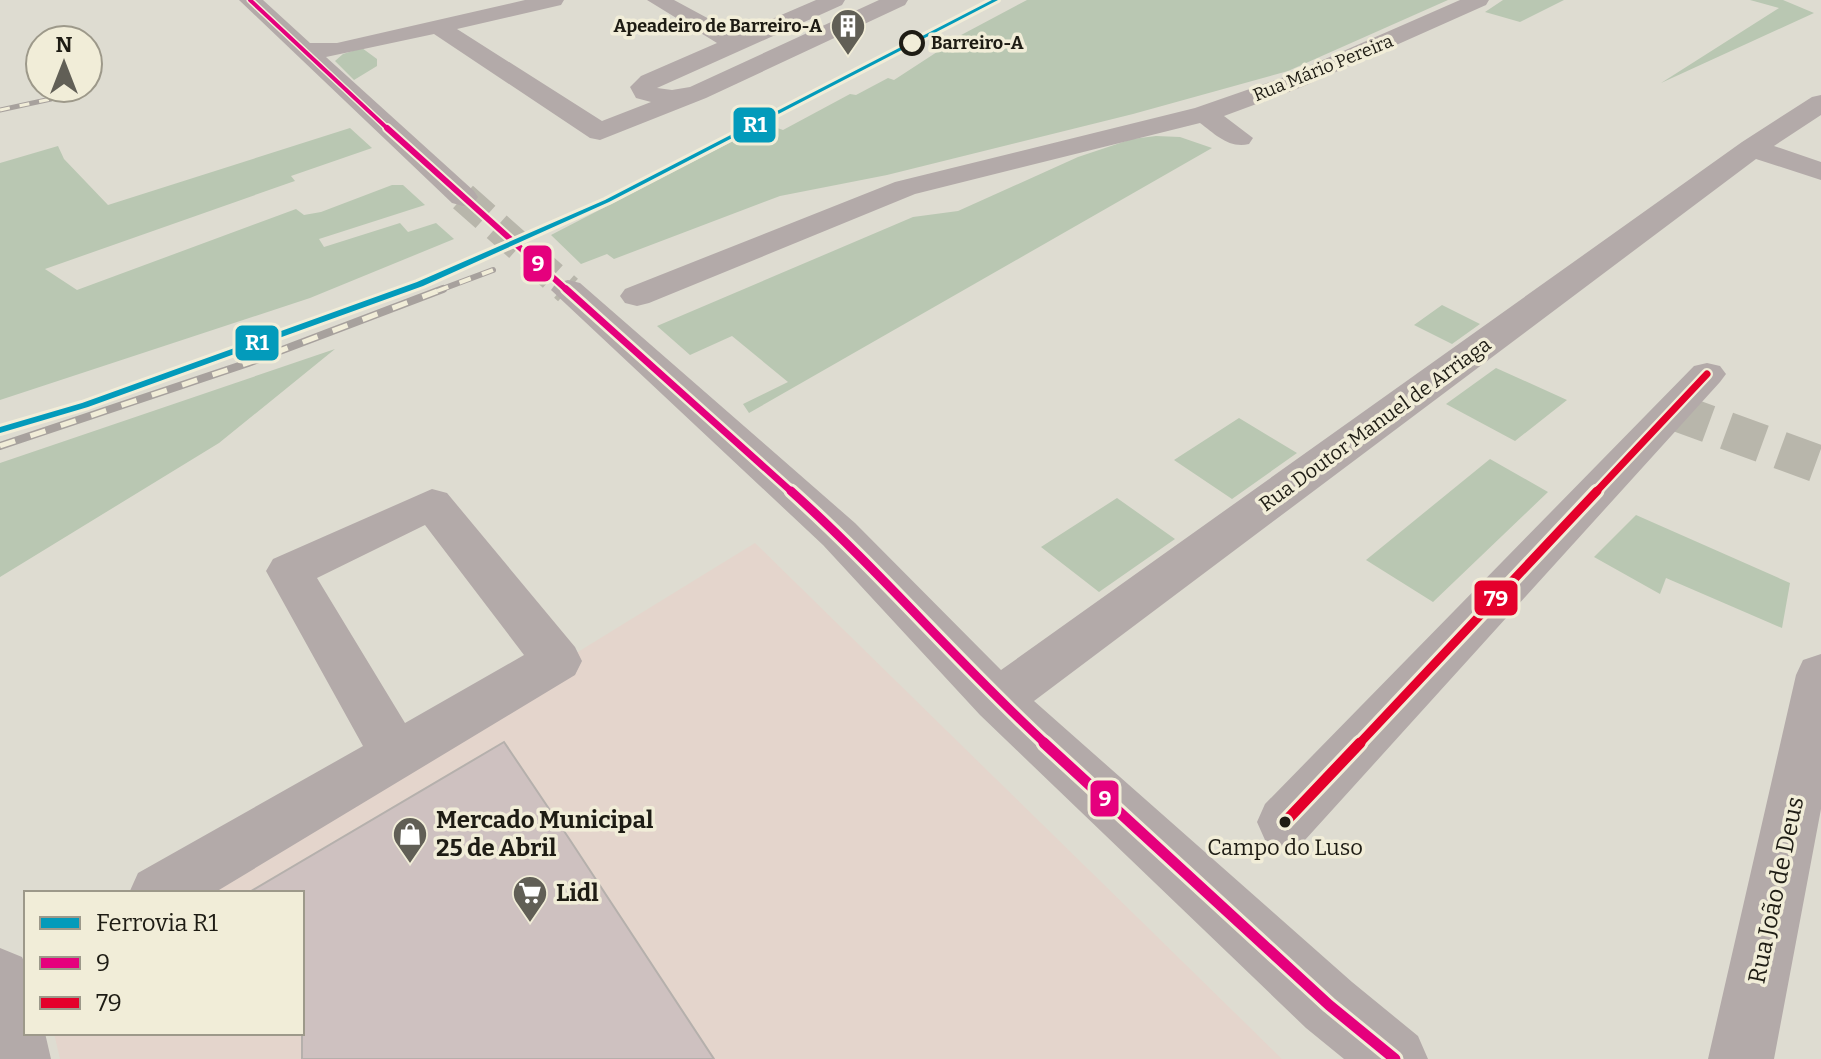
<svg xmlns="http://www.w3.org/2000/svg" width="1821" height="1059" font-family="Bitter,serif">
  <rect width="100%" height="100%" fill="#dedcd1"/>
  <path fill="#e4d5cc" d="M755,543L1282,1059H60L54,1033H302V893H186Z"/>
  <path fill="#b9c7b2" d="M1027,0H1448L1288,71L1133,114L887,175L780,196L614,259L607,254L581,264L551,235L766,124L783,130L850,94L856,95L888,78L894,80L937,52L933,50Z
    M1503,0H1564L1520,22L1485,12Z
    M1750,0H1783L1814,13L1661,83L1779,8Z
    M362,48L377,59V66L354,80L335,61L343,54Z
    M350,128L372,148L291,176L295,181L289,183L45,269L77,290L296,209L304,215L321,212L392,185H403L425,205L319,239L324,247L400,223L408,232L436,223L454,239L310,298L0,400V163L58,146L64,159L108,205Z
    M1156,136L1180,137L1212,148L749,413L743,404L788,382L732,336L690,355L657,326L913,217L958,211L1078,157L1132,139Z
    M1442,305L1480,324L1452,344L1414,325Z
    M335,349L219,443L0,577V463Z
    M1496,368L1567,400L1515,441L1446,404Z
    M1239,418L1297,453L1232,499L1174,460Z
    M1490,459L1548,492L1433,602L1366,560Z
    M1117,498L1175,539L1099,592L1041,547Z
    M1636,515L1790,583L1782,628L1666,578L1660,594L1594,557Z"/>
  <path fill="#cec1c0" stroke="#b5b0ac" stroke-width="2" d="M504,742L568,837L714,1059H302V893H248Z"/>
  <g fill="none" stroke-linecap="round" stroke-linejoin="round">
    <path stroke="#b8b6ab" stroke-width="30" stroke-dasharray="30 15" stroke-linecap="butt" d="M463,197L568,290"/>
    <path stroke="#b8b6ab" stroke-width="38" stroke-dasharray="38 19" stroke-linecap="butt" d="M1673,411L1821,465"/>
    <path fill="#b3aaa9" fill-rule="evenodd" d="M239,0H263L310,43H337L525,0H564L561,5L457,29L602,121L651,102L636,98L630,87L641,76L717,43L647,0H674L737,34L816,0H845L842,5L657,88L672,90L690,87L879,0H908L905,5L706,98L600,140L590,138L434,34L326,57L474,191L478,197L474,203L463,206L452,203Z
      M1460,0H1489L1486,5L1302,87L1224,116L1253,138L1249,144C1229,149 1215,134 1200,123L915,194L649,303L637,306L625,303L620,296L625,289L895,182L1195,108L1284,77Z
      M1821,95V115L1774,146L1821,162V180L1756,159L1034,701L1352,982L1418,1036L1428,1059H1344L1306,1028L980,715L823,545L551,290L556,283L568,280L580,283L855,523L1001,670L1742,142L1812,97Z
      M1707,363L1720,366L1726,374L1720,382L1305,840L1285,848L1265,840L1257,822L1265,804L1694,366Z
      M432,489L447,493L575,647L582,661L575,675L214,893H129L138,873L363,746L266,571L273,559ZM425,525L524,655L405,723L317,578Z
      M1821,654V809L1774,1059H1708L1796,675L1803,660Z
      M0,948L22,957L26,966V1033H45L51,1059H0Z"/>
    <g stroke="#a7a19d" stroke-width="5">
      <path id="rail-far2" d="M0,110L51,99"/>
    </g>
    <g stroke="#a7a19d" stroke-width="6">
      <path id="rail-far1" d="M437,291L493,270"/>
    </g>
    <g stroke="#a7a19d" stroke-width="8">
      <path id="rail" d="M0,446L248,363L443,289"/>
    </g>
    <use href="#rail-far2" stroke="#f1edd8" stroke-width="3" stroke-dasharray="10" stroke-linecap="butt"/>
    <use href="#rail-far1" stroke="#f1edd8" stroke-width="4" stroke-dasharray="12" stroke-linecap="butt"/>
    <use href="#rail" stroke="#f1edd8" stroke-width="5" stroke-dasharray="16" stroke-linecap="butt"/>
    <g stroke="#f1edd8" stroke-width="7">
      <path id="bus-1-far4" d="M250,0L389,130"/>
    </g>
    <g stroke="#f1edd8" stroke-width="10">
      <path id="bus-1-far3" d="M387,128L568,291"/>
    </g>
    <g stroke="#f1edd8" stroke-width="12">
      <path id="bus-1-far2" d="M566,289L793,493"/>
    </g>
    <g stroke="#f1edd8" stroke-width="15">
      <path id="bus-1-far1" d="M791,491C880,571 958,663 1047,745"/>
    </g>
    <g stroke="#f1edd8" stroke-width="17">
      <path id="bus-1" d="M1044,743L1329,1005L1395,1059"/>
    </g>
    <g stroke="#f1edd8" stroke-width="12">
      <path id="bus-2-far2" d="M1595,493L1707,374"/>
    </g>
    <g stroke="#f1edd8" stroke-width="15">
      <path id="bus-2-far1" d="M1358,745L1597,491"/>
    </g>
    <g stroke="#f1edd8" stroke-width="17">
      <path id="bus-2" d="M1285,822L1360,743"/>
    </g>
    <use href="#bus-1-far4" stroke="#e5007d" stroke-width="4"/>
    <use href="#bus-1-far3" stroke="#e5007d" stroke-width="6"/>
    <use href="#bus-1-far2" stroke="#e5007d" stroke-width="7"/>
    <use href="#bus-1-far1" stroke="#e5007d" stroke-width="9"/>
    <use href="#bus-1" stroke="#e5007d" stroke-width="11"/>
    <use href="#bus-2-far2" stroke="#e4002b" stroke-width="7"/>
    <use href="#bus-2-far1" stroke="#e4002b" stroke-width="9"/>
    <use href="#bus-2" stroke="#e4002b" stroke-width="11"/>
    <g stroke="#f1edd8" stroke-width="6">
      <path id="rail-1" d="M992,0H998L609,202L423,286L88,407L0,433V427L82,403L417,282L605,200Z"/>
    </g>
    <use href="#rail-1" fill="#039bbb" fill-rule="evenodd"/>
  </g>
  <defs>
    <g id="building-pin" transform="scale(1.8)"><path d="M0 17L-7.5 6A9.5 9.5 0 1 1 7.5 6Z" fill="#615f56" stroke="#f1edd8"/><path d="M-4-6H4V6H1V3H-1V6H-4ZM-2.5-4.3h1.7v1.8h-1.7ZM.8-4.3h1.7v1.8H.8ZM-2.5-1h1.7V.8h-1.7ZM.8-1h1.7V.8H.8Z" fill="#fff"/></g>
    <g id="shop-pin" transform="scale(1.8)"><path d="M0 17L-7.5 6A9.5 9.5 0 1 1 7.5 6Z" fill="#615f56" stroke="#f1edd8"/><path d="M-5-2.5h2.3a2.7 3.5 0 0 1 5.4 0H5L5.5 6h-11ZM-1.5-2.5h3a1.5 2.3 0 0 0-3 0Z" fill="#fff"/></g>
    <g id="supermarket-pin" transform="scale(1.8)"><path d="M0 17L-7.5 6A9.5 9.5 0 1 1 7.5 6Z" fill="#615f56" stroke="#f1edd8"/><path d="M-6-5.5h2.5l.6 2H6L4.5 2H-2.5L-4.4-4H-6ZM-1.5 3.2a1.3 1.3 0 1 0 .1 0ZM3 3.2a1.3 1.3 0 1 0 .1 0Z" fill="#fff"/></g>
  </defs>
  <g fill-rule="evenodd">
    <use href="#building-pin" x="848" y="26"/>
    <use href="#shop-pin" x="410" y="834"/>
    <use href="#supermarket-pin" x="530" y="893"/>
  </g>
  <circle fill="#f1edd8" stroke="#1e1c14" stroke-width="4" cx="912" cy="43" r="11"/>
  <circle fill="#1e1c14" stroke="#f1edd8" stroke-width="3" cx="1285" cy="822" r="7"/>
  <g text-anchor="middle" stroke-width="7" stroke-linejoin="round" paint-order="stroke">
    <g font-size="18" font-weight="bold" fill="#1e1c14" stroke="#f1edd8" text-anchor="end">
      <text x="822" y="32">Apeadeiro de Barreiro-A</text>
    </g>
    <g font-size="18" font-weight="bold" fill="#1e1c14" stroke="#f1edd8" text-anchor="start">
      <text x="931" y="49">Barreiro-A</text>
    </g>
    <g font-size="18" fill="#1e1c14" stroke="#f1edd8">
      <text transform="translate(1323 68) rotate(-22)" y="6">Rua Mário Pereira</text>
    </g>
    <g font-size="20" fill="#1e1c14" stroke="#f1edd8">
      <text transform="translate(1375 424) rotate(-36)" y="7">Rua Doutor Manuel de Arriaga</text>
    </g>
    <g font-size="22" fill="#1e1c14" stroke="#f1edd8">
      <text x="1285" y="855">Campo do Luso</text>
    </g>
    <g font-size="24" font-weight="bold" fill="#1e1c14" stroke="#f1edd8" text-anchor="start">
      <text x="436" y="828">Mercado Municipal<tspan x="436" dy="28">25 de Abril</tspan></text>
      <text x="556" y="901">Lidl</text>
    </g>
    <g font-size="24" fill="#1e1c14" stroke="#f1edd8">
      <text transform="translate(1776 890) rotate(-78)" y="8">Rua João de Deus</text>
    </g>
  </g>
  <g stroke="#f1edd8" stroke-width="3">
    <rect x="732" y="106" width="45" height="38" rx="8" fill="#039bbb"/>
    <rect x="522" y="244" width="31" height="39" rx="8" fill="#e5007d"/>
    <rect x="234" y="324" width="46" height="38" rx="8" fill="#039bbb"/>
    <rect x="1473" y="579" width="46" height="38" rx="8" fill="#e4002b"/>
    <rect x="1089" y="779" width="31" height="39" rx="8" fill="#e5007d"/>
  </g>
  <g font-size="22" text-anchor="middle" font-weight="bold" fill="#fff">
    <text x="755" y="132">R1</text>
    <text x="538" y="271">9</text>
    <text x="257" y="350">R1</text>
    <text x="1496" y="606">79</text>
    <text x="1105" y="806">9</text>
  </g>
  <rect x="24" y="891" width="280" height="144" fill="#f1edd8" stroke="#9d998a" stroke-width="2"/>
  <rect x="40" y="917" width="40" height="12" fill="#039bbb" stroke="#9d998a" stroke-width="2"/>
  <text x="96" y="931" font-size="24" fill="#1e1c14">Ferrovia R1</text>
  <rect x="40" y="957" width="40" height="12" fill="#e5007d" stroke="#9d998a" stroke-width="2"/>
  <text x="96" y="971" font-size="24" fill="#1e1c14">9</text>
  <rect x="40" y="997" width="40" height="12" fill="#e4002b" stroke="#9d998a" stroke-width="2"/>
  <text x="96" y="1011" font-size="24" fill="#1e1c14">79</text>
  <g transform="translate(64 64)"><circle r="38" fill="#f1edd8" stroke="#9d998a" stroke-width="2"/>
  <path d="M0-6L14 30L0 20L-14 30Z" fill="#615f56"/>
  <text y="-12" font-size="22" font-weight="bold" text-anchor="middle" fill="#1e1c14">N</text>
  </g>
</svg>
